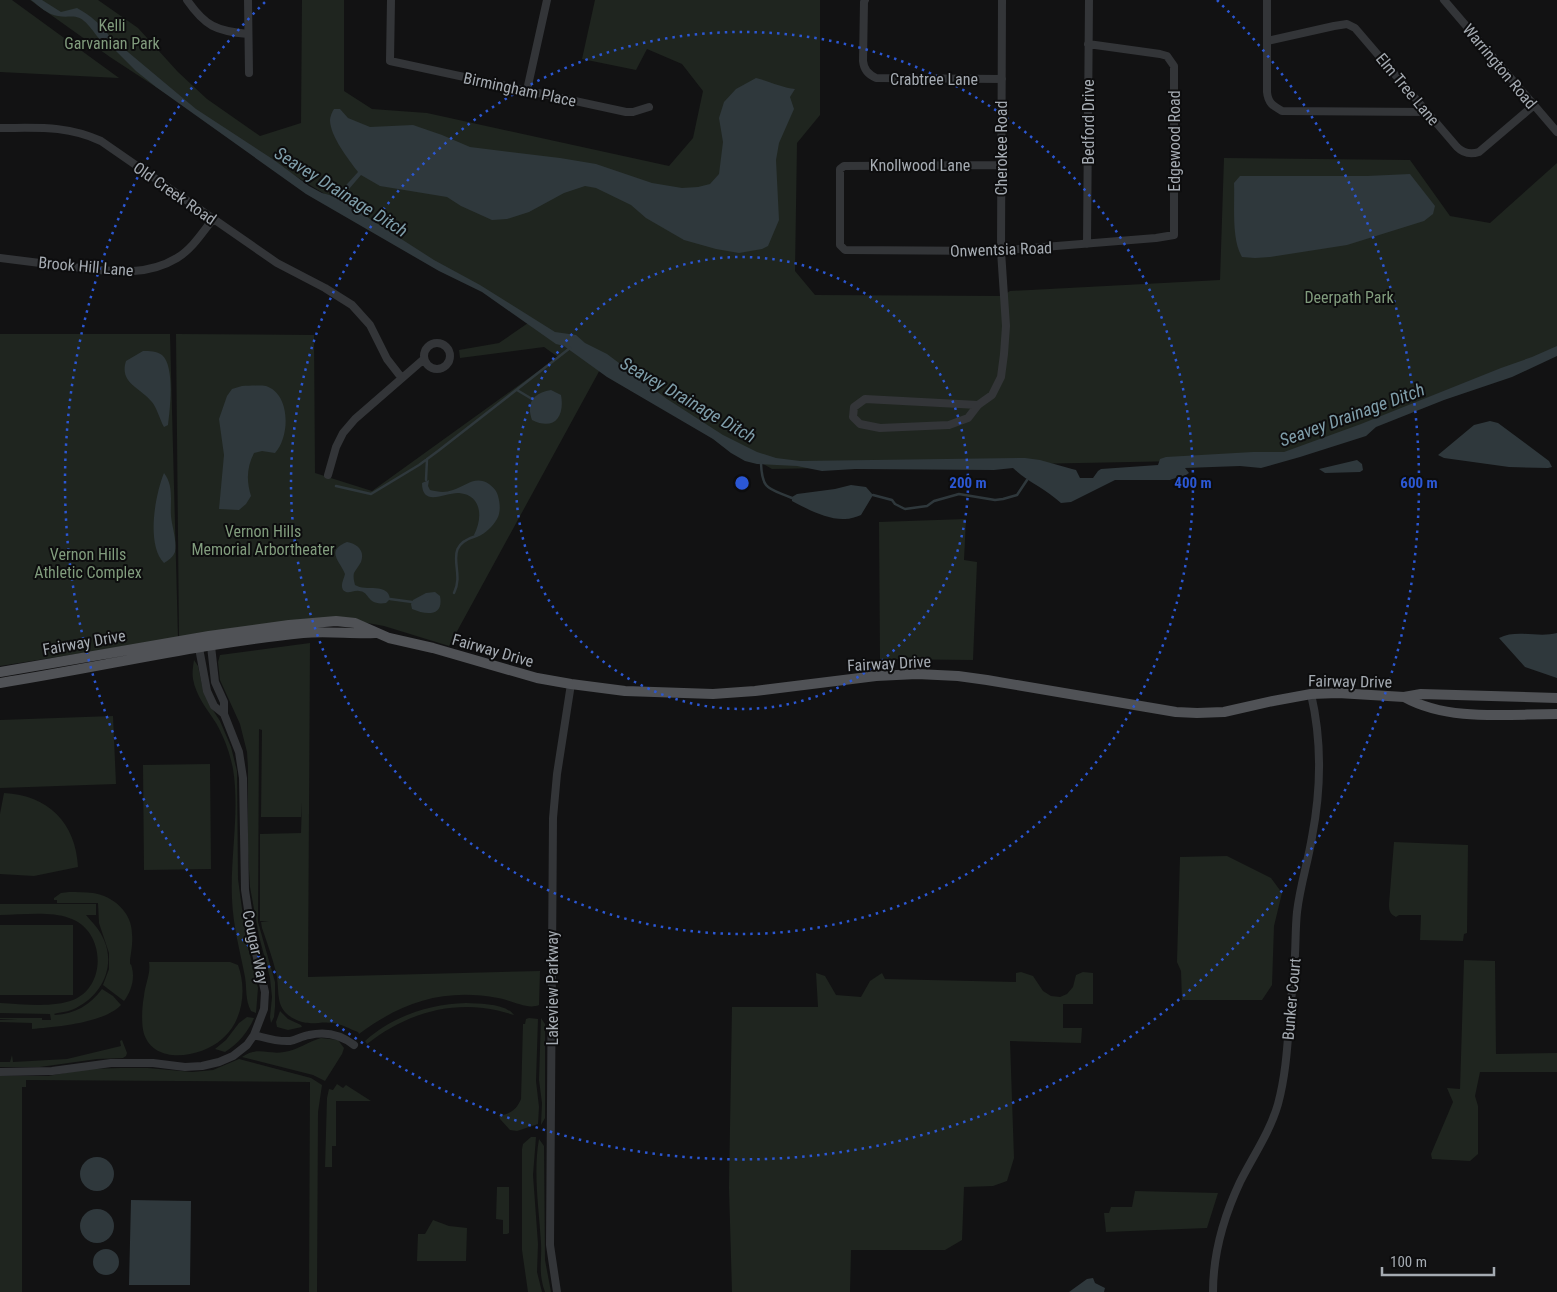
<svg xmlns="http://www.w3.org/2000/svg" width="1557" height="1292" font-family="'Roboto Condensed',sans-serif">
  <rect width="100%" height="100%" fill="#121213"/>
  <path fill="#1f251f" d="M0,0H12L119,78L0,72Z
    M30,0H98L138,28L178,72L207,99L260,136L301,123L302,0H344V91L372,109L427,113L669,166L693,138L703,91L682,64L647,49L636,70L582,59L595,0H820V115L797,143L795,271L815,295L1002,296L1010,291L1220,280L1224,158L1410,160L1450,216L1490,223L1557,163V355L1289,459L772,469L678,416L602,366L449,646L384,626L362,622L179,637L176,334L314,335L315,473L372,491L558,357L544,347L460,358L459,350L499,343L531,321L240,142L110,57Z
    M0,334H170L178,638L0,666Z
    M966,519L964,560L977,562L973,660L880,659L879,522Z
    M310,643L308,977L540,971L539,1005C527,1010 511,1000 498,998C444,988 402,1002 359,1034L358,1032C349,1029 342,1024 333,1023C322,1021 313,1025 302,1022C272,1012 281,994 276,972C272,957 267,942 262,928L261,922L269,921H260V834L301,833L302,802L301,817H261L262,730L259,729L258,922L275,982V1007L274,1017L271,1023L270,1017L272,997L270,978L259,936L250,887L248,852V768L247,752L240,724L220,680L218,662L220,655Z
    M194,660L198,666L202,685L209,704L220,721L231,747L237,771L238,879L246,938L258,988L256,1013L251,1011C245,1000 247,989 245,977C240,951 233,926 232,899C230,856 240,812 233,769C230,753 224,737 216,723C207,709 196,696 193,679C192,673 193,666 194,660Z
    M113,716L116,784L0,788V720Z
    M210,764L211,869L144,870L143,765Z
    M4,793C48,795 76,823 78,867L34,876L0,874V814Z
    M1394,842L1468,845L1467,933L1464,934L1463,941L1420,940L1421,915H1399L1396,917C1390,914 1389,911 1389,904Z
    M1227,856L1271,878L1282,893L1274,926L1272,985L1262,1000H1182L1181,971L1177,962L1180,857Z
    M69,892C77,892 85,892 93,893C113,896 132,912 132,934C133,943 131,952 130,960C130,968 131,961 132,968C135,979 131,992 124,1001L103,985L109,969V953L99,923L98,903H57V900H54V898L61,893Z
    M0,904H96V915H86C93,923 100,930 104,940C116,967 101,996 76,1008C69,1012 61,1012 54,1014L55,1015C75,1014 90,1005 102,989L113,996L121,1005C104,1023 56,1027 32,1029V1023L0,1022V1020H18L0,1019V1018H42V1020H51L50,1014L0,1013V1003C22,1004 53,1008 73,1000C108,986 105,929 69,918C50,911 21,915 0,915Z
    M0,925H73V995H0Z
    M1464,960L1495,961L1496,1054L1557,1053V1072H1480L1475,1096L1478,1106V1154L1470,1161L1432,1159L1431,1154L1453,1102L1447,1088L1460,1089Z
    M149,962H230L238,965C247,990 243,1021 222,1039C202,1057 155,1066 144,1034C141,1024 142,1006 144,996C145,984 151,974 149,962Z
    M1021,972L1033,976L1043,991L1051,996L1060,997L1067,994L1073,987L1076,975L1083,972L1093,973V1004H1063V1028H1082L1081,1043L1010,1041L1014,1158L1007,1181L993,1186L964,1187L962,1240L945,1250H851L850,1292H732L729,1188L732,1007H818L816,973L825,976L836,995L861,997L870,981L882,973L885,979L1016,982V973Z
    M466,1003C480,1004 505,1003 514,1015C504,1012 494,1009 483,1008C440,1003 400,1018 367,1044L365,1041C393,1016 429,1004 466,1003Z
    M280,1011L288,1019L301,1025L302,1027L288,1030L277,1027L276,1022Z
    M247,1017L254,1018C248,1032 238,1044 225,1052L215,1049L226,1040L239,1023Z
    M529,1018L538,1019L536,1081L539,1107L538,1124L517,1131L510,1130L500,1119L499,1115C510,1115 517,1109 521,1099L523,1024H525L526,1019Z
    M541,1018L545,1024V1118L541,1125L542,1103L539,1080Z
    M321,1038L338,1040L344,1048L342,1054L325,1081L313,1075L242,1057C258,1046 268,1055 284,1052C298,1050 309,1041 321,1038Z
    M122,1040L127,1053L126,1056L123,1058L97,1059L40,1067H0V1062H10L12,1055L13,1062L67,1059L121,1046L120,1041Z
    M239,1059L311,1078L322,1085L318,1112L317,1292H309L310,1082L26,1080V1087H22V1292H0V1076H48L88,1069L120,1068H148L192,1072L213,1070Z
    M337,1084L343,1088L346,1085L371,1101H336V1146H332V1167H325L327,1098L329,1089L333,1090Z
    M531,1137H536L533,1175L538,1244L537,1272L542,1292H528L522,1250V1149L523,1144Z
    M539,1139L544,1146L545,1260L551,1292H545C538,1273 542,1262 541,1243C539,1209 533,1173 539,1139Z
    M497,1187H509V1233L507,1234H503V1220L496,1219Z
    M1135,1191L1218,1193L1207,1228L1106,1232L1104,1213H1109L1111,1207H1132Z
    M433,1220L449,1226L467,1228L466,1261H417L418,1234H425Z"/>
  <path fill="#2f383c" d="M31,0H42L61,12L77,8C91,16 101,24 110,37L196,109L274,160L309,186L322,193L333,196L339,193L358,172C349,160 330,136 330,120C330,117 332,112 334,109H340L348,118L370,127L413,125L442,135L470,147L560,158L596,164L652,183L682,188L698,187L710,184L719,174L723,142L719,118L724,102L736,89L756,78C768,81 783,88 795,89L790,97L794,109L779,143L776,160L779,220L768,246L762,249L739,253L716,249L684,240L646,218L631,205L596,188L585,186L564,193L529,212L507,219L492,220L461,206L447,197L380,186L361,175L343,196L367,217L434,260L480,285L555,332L576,335L585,343L607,354L667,399L723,435L757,452L776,458L800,461L1025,458L1040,460L1072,469L1076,470L1080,478H1093L1098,471L1101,469L1158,465L1160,459L1166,457L1253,452H1284L1361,424L1501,368L1532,357L1557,346V356L1512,377L1444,400L1376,427L1366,436L1300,457L1261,468L1240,466L1185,468L1189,473C1183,478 1177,477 1170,480H1115L1071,502L1061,503C1046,489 1028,482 1013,468L994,470L855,469L822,471L797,466L757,464L745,461L731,453L713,439L607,377L564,346L556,344L482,292L439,271L306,194L156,87L136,71L115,50C102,48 94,29 84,21C76,14 68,18 58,16C48,15 39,6 31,0Z
    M1410,174L1435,206L1433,214L1424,221L1347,245L1270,257L1255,258L1242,257C1231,239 1235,204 1234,183L1240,176H1367Z
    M143,351C149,351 157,351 162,355C175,366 170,409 168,425L164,427C160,420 157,408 152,402C140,387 119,383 126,361Z
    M242,386C249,386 259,385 266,386C291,394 290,437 275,453L262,451L254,453C247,467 246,480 251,496L246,504L239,510L219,509L224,455L219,419L227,396L232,389Z
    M551,390L561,395C565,417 554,431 532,420C526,403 533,393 551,390Z
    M1490,421L1498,423L1549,461L1552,467L1548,468L1509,467L1444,458L1438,455L1474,425Z
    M1357,460L1362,464L1363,470L1360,472L1325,473L1319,469Z
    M164,473C174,486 170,501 171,516C172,527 177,540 175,552C173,557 169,560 164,563C146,545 155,495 164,473Z
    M429,480L428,486L430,490C438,492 445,493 453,490C466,486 475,475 489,484C493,487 497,491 498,496C500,503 501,512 497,519C492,527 486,533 477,537L474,535C483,518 482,495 459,493C446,492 422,508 422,483Z
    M851,485L866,487L873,495L861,515C856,517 850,519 845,519C828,520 807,509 792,501V497L797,494L835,489Z
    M347,542C358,544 365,551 361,562C359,566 356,569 354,573C353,577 354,581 355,585C366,592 388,582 390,599L386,603C366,606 370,591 359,591C353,590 348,595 343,590C340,585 344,579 345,574C340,561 325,551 347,542Z
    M435,592L440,596C444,617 426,615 412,609L411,604L413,600L426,593Z
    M1557,633V678L1525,667L1499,638C1516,629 1538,638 1557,633Z
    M80 1174a17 17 0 1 1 34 0a17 17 0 1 1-34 0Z
    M131,1200L191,1201L190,1285H129Z
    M80 1226a17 17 0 1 1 34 0a17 17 0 1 1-34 0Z
    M93 1262a13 13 0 1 1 26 0a13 13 0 1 1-26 0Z
    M1093,1278L1095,1283L1105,1288L1104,1292H1069L1087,1279Z"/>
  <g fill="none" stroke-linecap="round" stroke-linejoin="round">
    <path stroke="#2f383c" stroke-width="2.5" d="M517,390L532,399
      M761,463C762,491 769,488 792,498
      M426,480L427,459
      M336,486L371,494L419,465L438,451L570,348
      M873,495L892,500L895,504L905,509L927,506L934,501L959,494L995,500L1003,499L1017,495L1027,480
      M454,593C466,570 440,547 476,536
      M390,599L412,602"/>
    <path stroke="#333538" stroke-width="8" d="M187,0C205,26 216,31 248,34
      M248,0L249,73
      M391,0L390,61L626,112H633L649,107
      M865,0L864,2L863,61C864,70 868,74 876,78L1002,79
      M1267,0V92C1268,103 1273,106 1282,111L1427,112
      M1444,0L1557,132
      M1267,41L1334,26L1347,24L1355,28L1457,147C1463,153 1470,155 1479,152L1533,106
      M527,90L547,0
      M0,128C37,128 66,125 101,141L277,263L325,288L352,305L370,325L387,359L401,377
      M1001,165L844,166L840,169V245L845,250L995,251L1156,238L1174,235V66L1167,56L1160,54L1088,44
      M1087,244L1089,0
      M0,258C24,261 48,264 72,267C108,271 144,278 177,258C192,249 202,233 213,219
      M424 356a13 13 0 1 1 26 0a13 13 0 1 1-26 0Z
      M978,405L968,418L949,425L880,428L860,424L853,417L854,407L865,399L978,405L992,395L1001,377L1004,354L1006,326L1001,251L1002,0
      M328,475L336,447L343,433L355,419L424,359
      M199,648L207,691L214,706L224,714
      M254,1035C266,1038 277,1042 290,1041C296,1040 302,1036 309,1035C326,1031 340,1034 354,1045
      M0,1072L52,1071L111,1063H153L185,1067L202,1066L219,1062L233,1056L247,1045L254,1035L264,1009L265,992L252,936L245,890L243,778L239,752L224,714V702L215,682L211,646
      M557,1292L550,1245L553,818L557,774L571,684
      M1213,1292C1213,1254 1224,1216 1240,1182C1253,1156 1270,1132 1278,1104C1285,1078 1287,1052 1289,1025C1290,1006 1293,987 1294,969C1296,950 1295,931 1297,912C1300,886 1308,862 1312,837C1321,790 1322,741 1311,694"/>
    <path stroke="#505256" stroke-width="10" d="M0,672L209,636L289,625L336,621L355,623L389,638L433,648L537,678L571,684L625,691L713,694L755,691L876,676L917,674L958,676L987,680L1176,712L1197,713L1224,712L1273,701L1311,694L1338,693L1404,697L1421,694L1557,698
      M0,683C101,667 202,643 303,633C328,631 351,634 375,633
      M1404,697C1449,722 1507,714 1557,714"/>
  </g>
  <g fill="none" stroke="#2b57d4" stroke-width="2.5" stroke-dasharray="2.5 5">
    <circle cx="742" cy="483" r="226"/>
    <circle cx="742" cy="483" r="451"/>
    <path d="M1217 0A677 677 0 1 1 267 0"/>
  </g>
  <g text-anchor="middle" stroke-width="4" stroke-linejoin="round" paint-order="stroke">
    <g font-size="16" fill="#819c7d" stroke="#0d0d0e">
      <text x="112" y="31">Kelli<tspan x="112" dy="18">Garvanian Park</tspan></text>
      <text x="1349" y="303">Deerpath Park</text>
      <text x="263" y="537">Vernon Hills<tspan x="263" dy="18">Memorial Arbortheater</tspan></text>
      <text x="88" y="560">Vernon Hills<tspan x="88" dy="18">Athletic Complex</tspan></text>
    </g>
    <g font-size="16" fill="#a5abb2" stroke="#0d0d0e">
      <text transform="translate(1500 66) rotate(50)" y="6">Warrington Road</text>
      <text x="934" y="85">Crabtree Lane</text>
      <text transform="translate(520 89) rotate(12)" y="6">Birmingham Place</text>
      <text transform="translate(1408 89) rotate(50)" y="6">Elm Tree Lane</text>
      <text transform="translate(1088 122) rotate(-90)" y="6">Bedford Drive</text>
      <text transform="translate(1174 141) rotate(-90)" y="6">Edgewood Road</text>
      <text transform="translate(1001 148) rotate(-90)" y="6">Cherokee Road</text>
      <text x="920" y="171">Knollwood Lane</text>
      <text transform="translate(175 193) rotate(35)" y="6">Old Creek Road</text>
      <text transform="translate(1001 249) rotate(-2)" y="6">Onwentsia Road</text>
      <text transform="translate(86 266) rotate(5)" y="6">Brook Hill Lane</text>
      <text transform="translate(84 642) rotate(-10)" y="6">Fairway Drive</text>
      <text transform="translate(493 650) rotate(16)" y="6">Fairway Drive</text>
      <text transform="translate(889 663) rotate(-3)" y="6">Fairway Drive</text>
      <text transform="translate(1350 681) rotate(1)" y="6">Fairway Drive</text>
      <text transform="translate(256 947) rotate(78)" y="6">Cougar Way</text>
      <text transform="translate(552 988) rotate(-90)" y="6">Lakeview Parkway</text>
      <text transform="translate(1291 999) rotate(-85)" y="6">Bunker Court</text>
    </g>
    <g font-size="18" font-style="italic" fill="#7f9eaa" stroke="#0d0d0e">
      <text transform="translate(341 192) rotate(32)" y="6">Seavey Drainage Ditch</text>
      <text transform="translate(688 400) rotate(30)" y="6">Seavey Drainage Ditch</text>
      <text transform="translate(1352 415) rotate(-20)" y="6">Seavey Drainage Ditch</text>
    </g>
  </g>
  <circle cx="742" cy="483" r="8" fill="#2b57d4" stroke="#0d0d0e" stroke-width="2.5"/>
  <g font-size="15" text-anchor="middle" font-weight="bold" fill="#2b57d4" stroke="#0d0d0e" stroke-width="4" stroke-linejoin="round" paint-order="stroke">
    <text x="968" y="488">200 m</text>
    <text x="1193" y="488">400 m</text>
    <text x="1419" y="488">600 m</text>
  </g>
  <path d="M1382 1267v8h112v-8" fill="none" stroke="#a5abb2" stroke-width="2.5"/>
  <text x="1390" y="1267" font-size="15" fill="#a5abb2" stroke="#0d0d0e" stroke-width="4" paint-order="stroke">100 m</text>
</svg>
